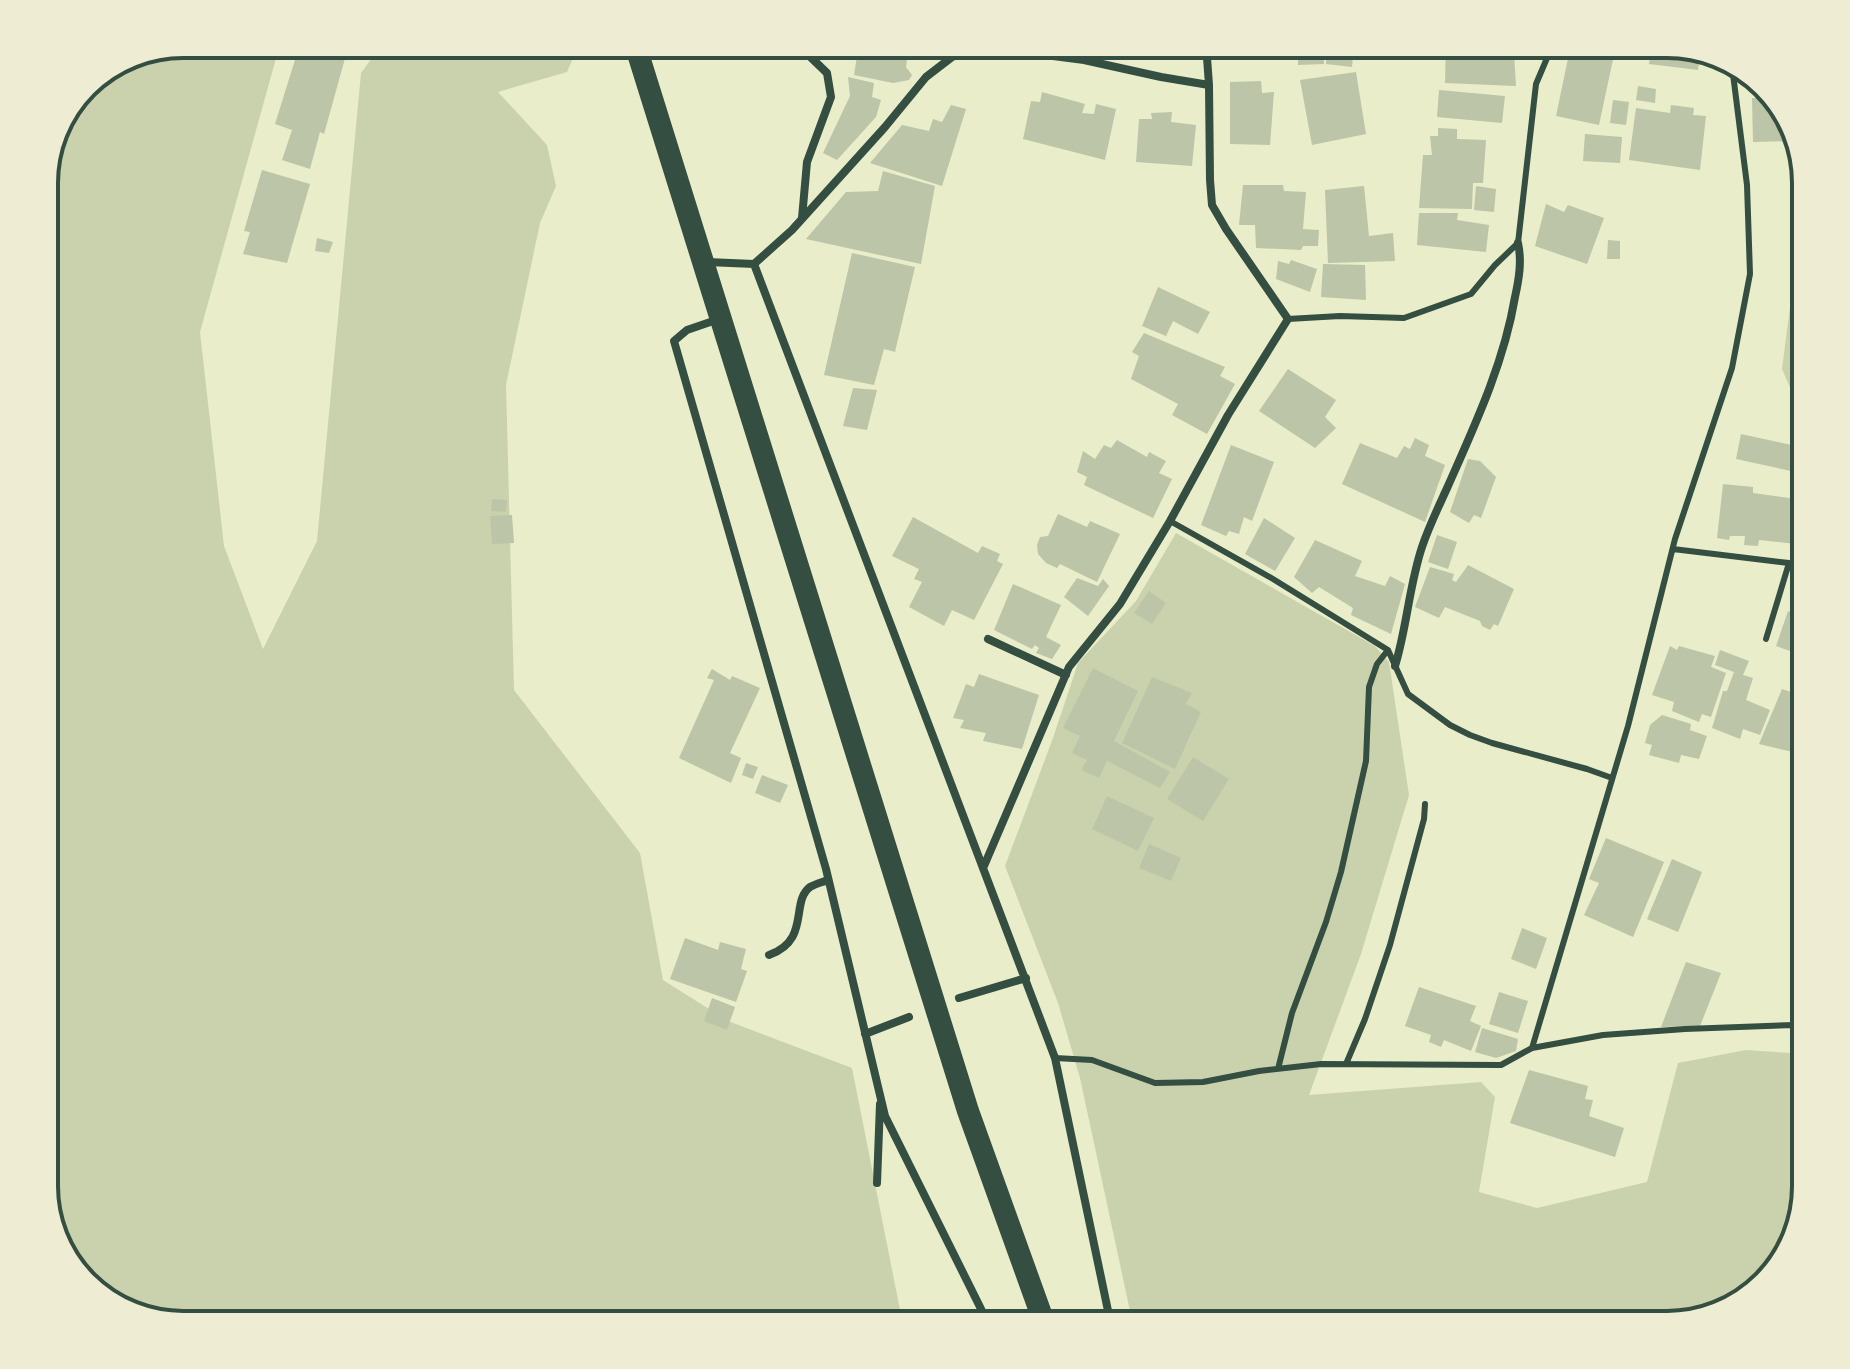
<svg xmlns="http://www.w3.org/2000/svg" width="1850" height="1369" font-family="Inter,sans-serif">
  <rect width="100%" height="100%" fill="#e9edc9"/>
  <path fill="#cad2ad" d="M183,44H280L200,332L224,546L263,649L317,541L361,73L382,44H579L567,72L498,92L547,145L556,186L540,223L506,385L514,690L640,853L663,980L728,1021L852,1068L903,1325H183L98,1296L59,1248L44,1194V174L58,122L91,79Z
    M1806,197V406L1797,404L1782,369L1804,198Z
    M1176,533L1375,646L1389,662L1409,795L1361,954L1309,1095L1481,1082L1495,1097L1479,1192L1537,1208L1647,1182L1678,1063L1746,1050L1806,1054V1186L1777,1271L1728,1311L1667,1325H1133L1080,1078L1058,1003L1005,866L1053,738L1078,663L1136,601Z"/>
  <path fill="#bcc5a7" d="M300,44H349L324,134L320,132L310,169L282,160L292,130L275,124Z
    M859,44H909L906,67L912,75L909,80L893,83L854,75Z
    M1298,44H1323L1324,64L1298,65Z
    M1327,44H1354L1352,67L1326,64Z
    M1446,44H1505V55L1514,54L1516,86L1445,83Z
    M1571,44H1587L1615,50L1599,125L1556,116Z
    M1652,44H1667L1700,55L1698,70L1649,64Z
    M1356,72L1366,134L1312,145L1300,80Z
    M848,77L874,83L872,97L881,100L876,117L837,160L823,153L850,96Z
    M1261,81L1262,93L1274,92L1270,145L1230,144V82Z
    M1638,86L1656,89L1655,103L1636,100Z
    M1439,90L1505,96L1502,123L1437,117Z
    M1042,92L1085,104L1082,113L1094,114L1096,104L1116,109L1105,160L1023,139L1031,101L1040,102Z
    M1752,98H1772L1792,122L1796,141L1753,142Z
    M1613,100L1629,102L1626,125L1610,123Z
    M951,105L966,109L942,186L870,163L902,125L929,131L933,119L942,122Z
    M1671,105L1694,108L1693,115L1706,116L1700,170L1629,160L1636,108L1670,113Z
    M1172,112L1171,122L1196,125L1192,166L1136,162L1139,119H1152L1151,113Z
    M1438,128L1457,129V139L1486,140L1483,183H1473L1472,209L1419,208L1423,155H1432L1430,136H1438Z
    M1585,134L1622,137L1620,163L1583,161Z
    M1793,147H1798L1805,179L1794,180Z
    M262,170L310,184L287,263L243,254L250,232L244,231Z
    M883,171L935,186L921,264L806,239L846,192L878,191Z
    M1243,185H1283L1284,191L1306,192L1303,229L1319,230L1318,246H1303L1301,250L1256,248L1255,225H1239Z
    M1364,186L1369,236L1393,233L1395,261L1328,263L1325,190Z
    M1476,186L1496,189L1494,212L1474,210Z
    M1546,204L1564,212L1568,205L1604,218L1587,264L1535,246Z
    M1419,213H1458L1457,220L1489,225L1486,252L1417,245Z
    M317,238L333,242L329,253L315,251Z
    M1608,240L1620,241V259H1607Z
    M852,253L915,267L895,352L884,349L874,385L824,375Z
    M1291,260L1317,269L1310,292L1276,279L1278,261L1289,264Z
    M1323,264L1365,265L1366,300L1321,297Z
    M1158,287L1210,312L1198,334L1173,321L1166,336L1142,326Z
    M1144,333L1225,367L1220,376L1235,384L1207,434L1172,415L1178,404L1131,379L1139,356L1132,352Z
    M1288,369L1336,400L1325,417L1336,428L1315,448L1259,411Z
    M853,388L877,390L867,430L843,426Z
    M1741,434L1796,446L1791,471L1736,459Z
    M1415,438L1429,445L1425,456L1445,465L1425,522L1342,484L1360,443L1397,458L1404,446L1410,449Z
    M1117,440L1147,457L1149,452L1166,461L1159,473L1172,479L1153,518L1084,485L1087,477L1077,472L1083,451L1095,459L1104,445L1111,448Z
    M1231,445L1274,462L1252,521L1244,517L1239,534L1229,531L1226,536L1201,525Z
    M1468,459L1480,461L1496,477L1481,518L1474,515L1469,523L1450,512Z
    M1723,484L1753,487V493L1804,500L1802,511H1806L1805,545L1759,540L1758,546L1744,545L1745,536H1730L1729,540L1717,538Z
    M492,499L507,500L506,512L491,511Z
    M1058,514L1087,527L1090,521L1120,534L1097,582L1060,564L1057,568L1046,563L1038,554L1037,545L1040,537L1048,536Z
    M512,515L514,543L492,544L490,516Z
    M913,517L978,553L982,546L1000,554L997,561L1003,564L974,620L952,610L944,626L909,607L922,582L914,579L919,569L892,556Z
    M1264,518L1295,538L1275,571L1245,554Z
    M1437,535L1457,542L1448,569L1428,562Z
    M1315,540L1362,561L1355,576L1385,586L1390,576L1405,584L1391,634L1351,615L1353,608L1319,587L1312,593L1294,577Z
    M1468,565L1514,589L1498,626L1494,624L1490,630L1482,626L1480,621L1445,607L1439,618L1415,607L1430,567L1454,574L1452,580L1456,582Z
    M1077,578L1098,586L1103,579L1109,586L1088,616L1064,597Z
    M1013,584L1061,605L1046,637L1061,645L1052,659L1036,653L1039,648L1035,645L1032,649L994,630Z
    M1149,591L1166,603L1152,624L1134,613Z
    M1788,611L1805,617L1793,652L1776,646Z
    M1670,646L1677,650L1679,646L1715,656L1711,667L1726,673L1711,717L1702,714L1699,722L1672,711L1674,702L1652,695Z
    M1720,650L1749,661L1743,675L1753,678L1746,700L1770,710L1760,735L1743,729L1740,739L1712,728L1723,691H1727L1734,672L1715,665Z
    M1093,668L1138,691L1114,741L1170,772L1160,788L1107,761L1099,778L1081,770L1087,760L1072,753L1080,736L1063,728Z
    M712,669L730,680L732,676L760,688L730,753L741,758L731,783L679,758L714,680L707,678Z
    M979,674L1039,695L1022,749L983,741L986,733L960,728L964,720L953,718L966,684L974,687Z
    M1152,677L1192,693L1186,704L1201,712L1175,769L1122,743Z
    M1782,689L1806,697V755L1759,744Z
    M1662,715L1691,724L1690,730L1707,736L1699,759L1681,755L1679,763L1649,755L1652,745L1645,743L1650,725Z
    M1193,757L1229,779L1203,821L1167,799Z
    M746,763L758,767L753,779L742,775Z
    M762,775L788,785L780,803L755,793Z
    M1107,796L1154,818L1138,851L1092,829Z
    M1606,838L1664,862L1633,937L1584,915L1599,883L1589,879Z
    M1149,844L1181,858L1171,881L1139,868Z
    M1672,859L1702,872L1678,932L1647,919Z
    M1522,928L1547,938L1536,969L1511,959Z
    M685,938L718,950L720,942L746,949L741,969L747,971L736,1002L670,979Z
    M1686,962L1721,973L1700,1026L1661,1027Z
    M1419,987L1476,1006L1470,1021L1481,1026L1471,1051L1444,1040L1441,1047L1429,1042L1431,1035L1405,1026Z
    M1499,992L1528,1001L1518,1033L1489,1024Z
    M712,998L735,1007L727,1030L704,1021Z
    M1482,1028L1518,1039L1516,1051L1496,1058L1475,1052Z
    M1529,1070L1588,1086L1585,1099L1593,1100L1589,1116L1624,1128L1615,1157L1510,1123Z"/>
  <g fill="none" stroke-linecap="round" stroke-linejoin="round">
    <path stroke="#344e41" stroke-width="6" d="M1288,319L1340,316L1404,318L1471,294L1495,265L1518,243L1536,84L1553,44
      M1170,521L1273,579L1388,650L1408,694L1450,725L1470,735L1492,743L1587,769L1612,778
      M1673,549L1789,563L1766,639
      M1532,1048L1628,726L1675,539L1732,368L1750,274L1747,185L1732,66
      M1055,1058L1092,1060L1155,1083L1203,1082L1259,1071L1321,1064L1501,1065L1532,1048L1603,1035L1685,1029L1794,1025L1806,1027
      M1346,1064L1365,1019L1390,945L1424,819L1425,804
      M1278,1069L1292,1013L1326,922L1341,872L1366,761L1369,687L1377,664L1388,650"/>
    <path stroke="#344e41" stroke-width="8" d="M797,44L827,73L831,97L807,162L802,218
      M707,262L754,264L1055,1058L1111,1325
      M754,264L792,230L885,127L926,77L952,57L984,47L1084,60L1161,77L1209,85
      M719,319L687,330L674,341L826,869L885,1116L989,1325
      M988,639L1066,675
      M1395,666C1407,627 1409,586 1422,547C1429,526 1439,506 1448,486C1475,425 1504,363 1515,297C1519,279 1522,261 1518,243
      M984,866L1069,667L1120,604L1170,521L1228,415L1288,319L1226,229L1212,205L1210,180L1209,85L1206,44
      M769,955C811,940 790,902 810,887C815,884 823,882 828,880
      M959,998L1026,978
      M865,1034L909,1017
      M877,1183L880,1104"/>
    <path stroke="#344e41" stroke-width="22" d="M635,44L968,1111L1045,1325"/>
  </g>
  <path d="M0 0H1850V1369H0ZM183 58H1667A125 125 0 0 1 1792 183V1186A125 125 0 0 1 1667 1311H183A125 125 0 0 1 58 1186V183A125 125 0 0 1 183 58Z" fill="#eeecd3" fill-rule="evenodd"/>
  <path fill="none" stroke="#344e41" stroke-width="4" d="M183 58H1667A125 125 0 0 1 1792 183V1186A125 125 0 0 1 1667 1311H183A125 125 0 0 1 58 1186V183A125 125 0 0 1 183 58Z"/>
</svg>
